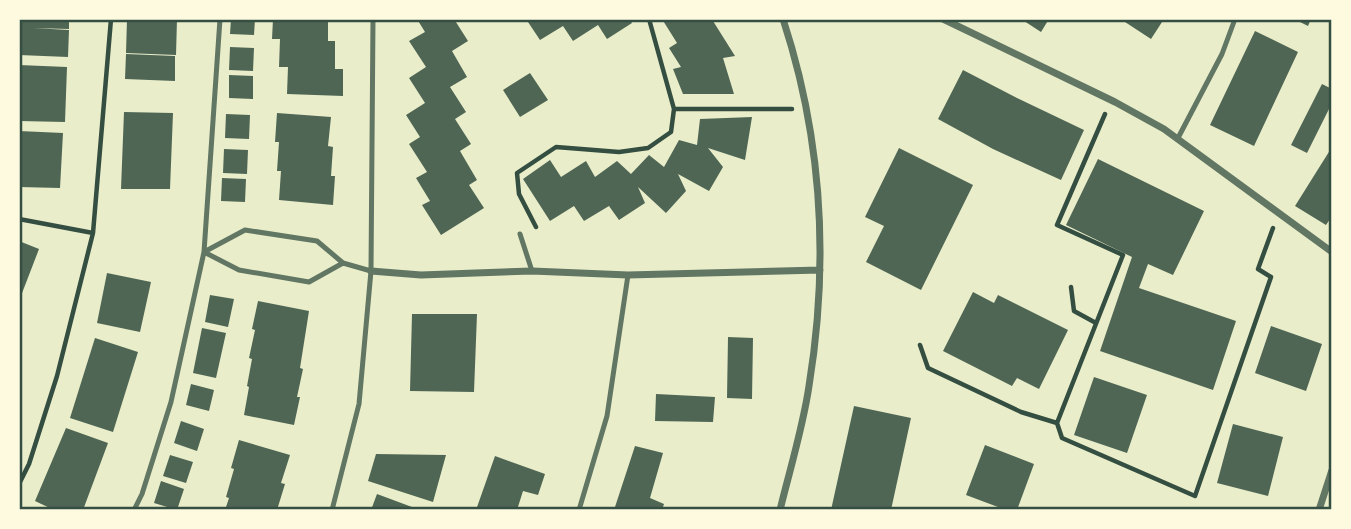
<svg xmlns="http://www.w3.org/2000/svg" width="1351" height="529" font-family="Roboto,sans-serif">
  <rect width="100%" height="100%" fill="#e9edc9"/>
  <path fill="#4f6655" d="M19,19H69V29L33,28L69,30L68,57L19,55Z
    M127,19H177L176,55L126,53Z
    M231,19H255L254,35L230,34Z
    M273,19H328V41H335V69H343V96L287,94L288,67H279L280,39H272Z
    M417,19H454L468,41L452,51L467,77L450,87L466,112L455,119L471,144L460,151L477,180L469,185L484,208L441,235L422,205L430,201L416,178L427,172L409,144L420,137L406,115L425,103L409,78L426,67L409,41L425,32Z
    M526,19H630L632,23L607,39L598,25L573,41L563,26L540,40Z
    M662,19H715L713,21L735,56L723,58L734,94H683L673,69L681,67L669,48L677,43Z
    M1021,19H1049L1041,32Z
    M1127,19H1164L1151,39L1125,22Z
    M1294,19H1311L1308,26Z
    M1255,31L1298,52L1254,146L1210,125Z
    M230,47L254,48L253,71L229,70Z
    M126,54L175,56V81L125,79Z
    M19,65L67,67L65,122L19,121Z
    M963,70L1017,98L1084,130L1061,180L993,149L938,119Z
    M530,73L548,100L520,117L503,90Z
    M229,75L253,76V99L229,98Z
    M1322,84L1332,89V103L1307,153L1291,145Z
    M124,112L173,113L170,189H121Z
    M277,113L331,117L328,146L333,147L331,176H335L333,205L279,200L281,171H277L279,142H275Z
    M226,114L250,115L249,139L225,138Z
    M752,117L745,160L708,148L723,167L709,191L678,174L686,191L666,213L638,187L645,203L619,220L609,206L584,221L574,206L550,221L523,179L550,160L561,177L586,161L595,177L617,161L631,174L649,155L664,167L679,140L697,145L700,119Z
    M19,131L63,133L60,188L19,187Z
    M1332,147V216L1326,225L1295,206Z
    M899,148L973,185L921,290L866,262L884,226L865,217Z
    M224,149L248,150L247,174L223,173Z
    M1098,159L1204,211L1173,275L1148,264L1139,288L1236,321L1213,390L1100,351L1132,257L1066,225Z
    M222,178L246,179L245,202L221,201Z
    M19,241L39,249L19,301Z
    M107,273L151,282L140,332L97,323Z
    M973,292L994,303L998,295L1068,330L1039,389L1017,378L1012,386L943,351Z
    M210,295L234,299L228,327L205,322Z
    M258,301L309,311L300,368L303,369L297,397H300L294,425L244,415L249,387L247,386L252,359L249,358L255,330L252,329Z
    M412,314H477L474,392L410,391Z
    M1271,326L1322,344L1306,391L1255,373Z
    M202,328L226,333L216,378L193,373Z
    M728,337L753,338L752,399L727,398Z
    M95,338L138,352L113,432L70,418Z
    M1094,377L1147,395L1127,453L1074,435Z
    M191,384L214,390L209,411L186,405Z
    M656,394L715,397L713,422L655,421Z
    M854,406L911,418L891,510H831Z
    M181,421L204,429L197,451L174,443Z
    M1233,424L1283,437L1268,496L1217,483Z
    M66,428L108,443L83,510H54L35,501Z
    M239,440L290,455L281,483L285,484L277,510H225L229,498L226,497L234,469L231,468Z
    M985,445L1034,464L1017,510H1006L966,495Z
    M635,446L663,453L650,498L664,504L662,510H614Z
    M376,454L446,455L433,502L368,481Z
    M170,455L193,462L186,483L163,476Z
    M495,456L545,474L538,495L523,491L517,510H476Z
    M161,481L184,489L177,510L154,503Z
    M377,494L412,507L411,510H371Z"/>
  <g fill="none" stroke-linecap="round" stroke-linejoin="round">
    <path stroke="#344e41" stroke-width="4.5" d="M674,109H792
      M19,219L93,233
      M536,227L519,194L517,173L556,147L619,152L648,148L671,132L674,109L649,19
      M1071,287L1074,311L1096,323
      M920,345L928,368L1021,412L1057,423L1062,438L1195,496L1271,277L1258,269L1273,228
      M1057,423L1123,255L1057,225L1105,114
      M19,484L29,464L57,376L93,233L111,19"/>
    <path stroke="#617663" stroke-width="5" d="M1178,138L1222,54L1235,19
      M520,234L532,271
      M204,252L245,230L317,241L343,263L371,271
      M204,252L239,270L309,282L343,263
      M134,510L142,494L171,402L204,252L220,19
      M332,510L359,404L371,271L373,19
      M579,510L607,416L628,275"/>
    <path stroke="#617663" stroke-width="7" d="M943,19L1115,102L1164,129L1332,252
      M371,271L421,275L532,271L628,275L820,270
      M780,510C790,469 803,427 809,386C829,263 822,138 783,19
      M1319,510L1332,470"/>
  </g>
  <rect width="1351" height="529" fill="none" stroke="#fefae0" stroke-width="42"/>
  <rect x="21" y="21" width="1309" height="487" fill="none" stroke="#344e41" stroke-width="2.5"/>
</svg>
